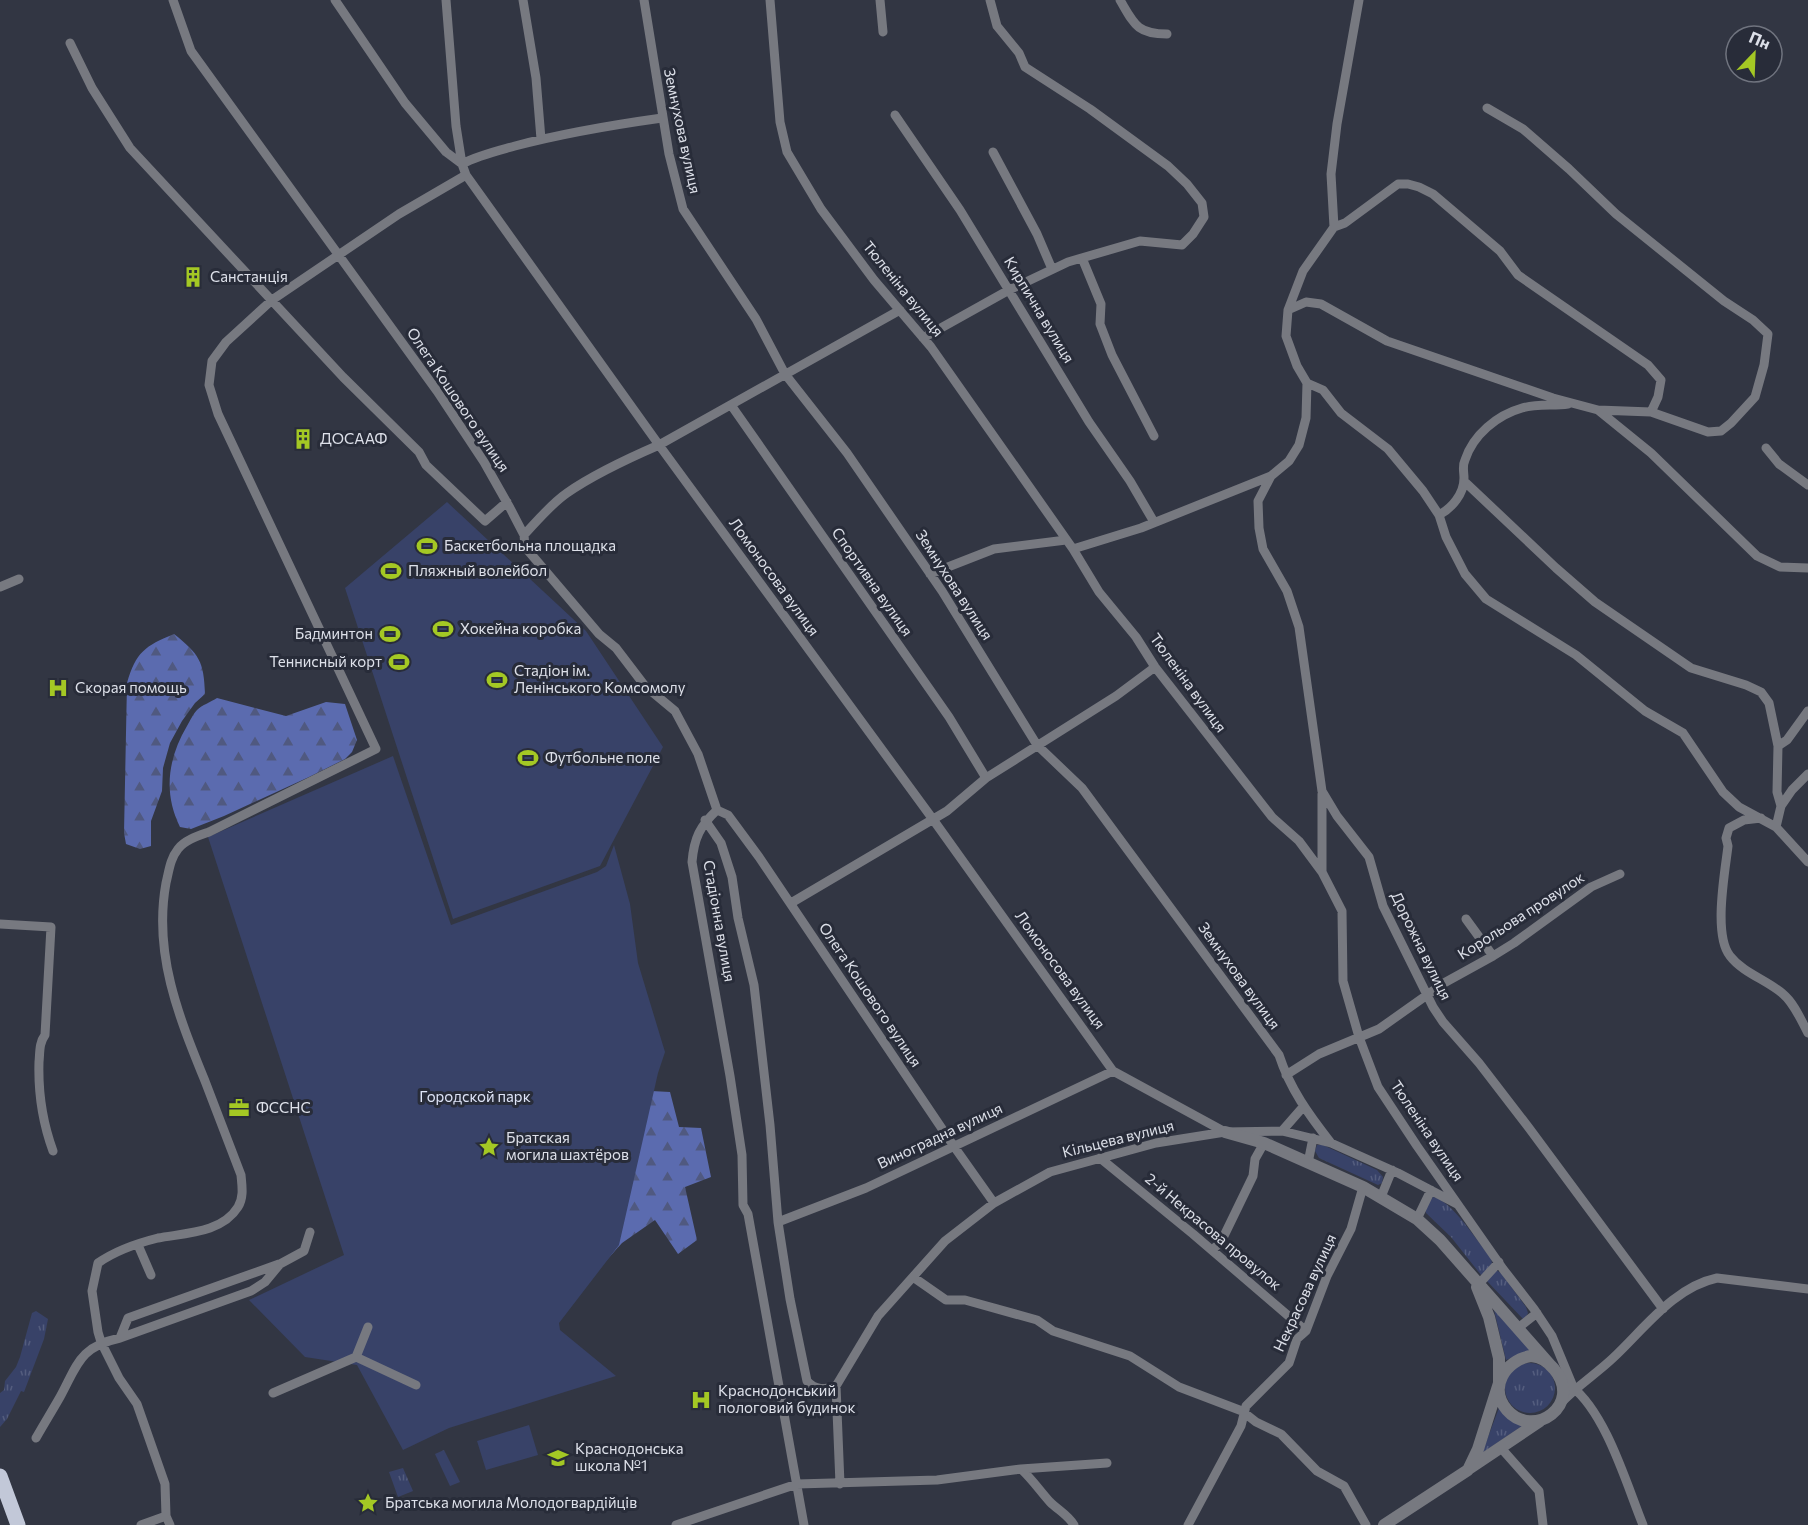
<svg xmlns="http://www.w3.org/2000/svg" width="1808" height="1525" font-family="Commissioner,sans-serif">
  <defs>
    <pattern id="grass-tufts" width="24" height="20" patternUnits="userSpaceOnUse" patternTransform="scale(1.5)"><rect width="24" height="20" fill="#384268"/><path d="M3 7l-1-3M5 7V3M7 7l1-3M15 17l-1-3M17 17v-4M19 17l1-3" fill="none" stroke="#545d7e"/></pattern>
    <pattern id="forest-firs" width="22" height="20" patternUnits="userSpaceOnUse" patternTransform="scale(1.5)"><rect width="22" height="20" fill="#5b6baf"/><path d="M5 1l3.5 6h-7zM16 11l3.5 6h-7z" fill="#505980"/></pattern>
  </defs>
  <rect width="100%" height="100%" fill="#323643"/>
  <path fill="url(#grass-tufts)" d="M1317,1145H1323L1377,1170L1383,1177L1382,1183L1378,1185L1319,1158L1315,1151Z
    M1433,1197C1452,1200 1478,1243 1491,1258L1492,1263L1484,1275H1481L1451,1237L1426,1213L1425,1209Z
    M1496,1270L1501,1273L1526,1307L1528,1313L1524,1320L1486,1280Z
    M1494,1310L1532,1350L1506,1360Z
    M36,1311L48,1319L44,1339L24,1392L21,1391L7,1419L0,1427V1393L4,1390L5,1381L16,1367L20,1357L32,1313Z
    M1505 1388a25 25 0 1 1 50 0a25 25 0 1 1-50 0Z
    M1499,1408L1522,1426L1482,1453Z
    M444,1450L460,1482L450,1486L435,1454Z
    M403,1468L413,1491L398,1497L389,1472Z"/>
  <path fill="url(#forest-firs)" d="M174,634C199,654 204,661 205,694L195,703L182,721L170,743L163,768L162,791L151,821V846L140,849L126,844L124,833L127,683C136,652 145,646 174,634Z
    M217,698L286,716L326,702L345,704L357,740L352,752L345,759L309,777L224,816L191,829L180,827C163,793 168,758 187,726C190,721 193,714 197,710C202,705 211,702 217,698Z
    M651,1091L670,1092L679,1127L701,1128L711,1177L685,1187L697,1240L678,1254L655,1220L622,1243L569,1302Z"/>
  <path fill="#384268" d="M447,502L586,631L663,747L600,866L453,919L345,588Z
    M393,756L451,925L597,872L606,866L614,845L630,904L638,963L665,1052L658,1073L619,1245L559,1323L560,1330L616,1376L449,1428L403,1450L357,1365L305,1357L249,1300L344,1255L208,837Z
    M529,1425L538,1455L486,1470L477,1441Z"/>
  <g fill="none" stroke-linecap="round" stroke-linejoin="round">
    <path stroke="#777980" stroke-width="9" d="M173,0L191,51L437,391L484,462L510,508L524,535L525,547L599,634L616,648L645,686L675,711L698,754L717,810
      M335,0L405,103L446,152L462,164L466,175L659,445L932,818L1113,1071L1225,1132
      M446,0L456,126L462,164C479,155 497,151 515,146C564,133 612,125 662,118
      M523,0L536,78L541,139
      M644,0L669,154L683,209L756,319L785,374L847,453L942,591L1037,745L1082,788L1279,1055C1290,1089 1309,1115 1331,1143
      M770,0L780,122L787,152L821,209L874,280L931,347L1073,549L1099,592L1136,637L1155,667L1272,817L1299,841L1322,872L1342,911L1343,981L1359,1037L1378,1087L1417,1146L1503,1269L1534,1309L1552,1336L1574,1389
      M880,0L883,32
      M1120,0C1134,24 1137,34 1167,34
      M70,43L92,88L130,148L343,377L419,452L426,465L485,521L507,502
      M895,115L960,210L1089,422L1130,481L1154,522
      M993,152L1037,234L1052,269
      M1334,227L1345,223L1398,184H1408L1419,187L1433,194L1500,251L1518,275L1648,365L1661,380L1658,397L1651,412L1708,432L1721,431L1731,423L1755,397L1764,365L1768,334L1753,320L1724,301L1616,214L1569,169L1523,129L1487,108
      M1082,258L1101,304L1100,324L1112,355L1154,436
      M1288,310L1306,302L1321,304L1387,341L1553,398L1598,410L1651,412
      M923,338L1009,290L1068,262L1140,241L1182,245L1193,234L1204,217L1202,203L1187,184L1168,166L1090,109L1025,67L1019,53L997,26L990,0
      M1307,383L1323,390L1341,413L1388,449L1423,491L1439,515L1446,537L1465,574L1486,599L1576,655L1645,711L1683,733L1723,792L1739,807L1776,827L1808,862
      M731,405L949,717L986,778
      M1598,410L1651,453L1757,556L1780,567L1808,568
      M1766,448L1779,464L1808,485
      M1271,476L1258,501L1259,528L1263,549L1287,591L1299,627L1322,791L1337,816L1369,857L1383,906L1433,1007L1443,1022L1479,1063L1529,1128L1663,1309
      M1465,482L1556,568L1595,602L1691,668L1746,685L1761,692L1769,703L1778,746
      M1439,515C1452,508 1464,494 1464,478C1464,472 1462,466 1465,460C1473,435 1497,415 1522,408C1536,404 1554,406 1568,404
      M524,535C538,520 551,504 567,493C594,474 629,458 659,445L900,310
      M1073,549L1141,528L1271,476L1289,461L1299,445L1306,418L1307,383L1297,366L1286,336L1288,310L1303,271L1334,227L1331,174L1337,124L1359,0
      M930,574L994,549L1066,540
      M0,587L19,579
      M1781,806L1792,790L1808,774
      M1761,818L1744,820L1729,828L1726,838L1728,846C1725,872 1713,935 1730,956C1743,973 1767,980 1783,994C1794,1003 1801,1020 1808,1033
      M705,820L721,843L732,877L738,918L754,985L770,1125L778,1222L790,1299L807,1381C816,1391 825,1389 836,1386
      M1776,827L1781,806L1777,792L1778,746L1787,740L1808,711
      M1322,872V794
      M791,903L947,811L986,778L1116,696L1155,667
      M1466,919L1493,956
      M0,924L51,927L45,1035C39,1043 40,1052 39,1062C38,1094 42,1121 53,1151
      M1286,1075L1319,1054L1379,1029L1444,983L1493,956L1514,943L1591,887L1620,874
      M1282,1131L1303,1107
      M1100,1158L1193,1234L1306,1331
      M1308,1163L1313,1138
      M1381,1197L1392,1170
      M1417,1219L1431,1190
      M778,1222L866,1188L1113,1071
      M138,1245L151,1275
      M1212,1250L1221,1242L1253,1176L1255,1159L1264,1143
      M913,1277L946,1300H965L1037,1320L1053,1331L1130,1356L1179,1387L1242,1411L1256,1422L1281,1434L1317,1471L1344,1486L1366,1525
      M1478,1285L1499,1262
      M368,1327L356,1357L416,1385
      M1518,1328L1537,1313
      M120,1338L128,1318L279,1264
      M1571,1386C1606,1413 1626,1483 1643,1525
      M273,1393L356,1357
      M1561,1403C1577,1386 1596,1374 1613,1358C1644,1329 1674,1287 1717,1278L1808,1289
      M36,1438C44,1424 52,1411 60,1397C78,1364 79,1347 120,1338L251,1291L265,1282L280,1264L304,1251L310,1232
      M1501,1448L1539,1491L1543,1525
      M1021,1469L1107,1463
      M840,1484L836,1386L878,1316L945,1241L994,1203L1050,1172L1156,1143L1225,1132L1282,1131L1331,1143L1398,1173L1457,1204
      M141,1525L166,1516
      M170,1525L166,1516L165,1484L137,1404L119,1378L101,1342L98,1332L92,1291L98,1263C115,1251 138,1243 158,1238C185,1233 222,1233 238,1207C244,1197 242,1186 241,1175C229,1144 217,1112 205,1081C179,1017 153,954 166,883C169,871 170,859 178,849C185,840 198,836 209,832L376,749L218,414L209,385L212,361L226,342L272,300L399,214L466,175
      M676,1525L797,1484L937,1480L1021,1469C1032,1479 1040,1491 1050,1502C1058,1510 1068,1515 1074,1525
      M804,1525L748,1214L743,1205L742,1155L730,1076L692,862C694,838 700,826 717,810L728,815L759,857L953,1145L994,1203
      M1188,1525L1241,1426L1246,1406L1289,1363L1297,1339L1306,1331L1327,1276L1351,1229L1363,1187"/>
    <path stroke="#777980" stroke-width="12" d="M1225,1132L1264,1143L1363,1187L1417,1219L1440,1240L1551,1366
      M1531,1356C1541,1357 1547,1361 1554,1369C1584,1405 1533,1440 1507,1410C1488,1388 1505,1360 1531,1356Z
      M1470,1468L1540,1421
      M1384,1525L1468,1470L1478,1449L1499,1383V1358L1489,1317L1477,1287"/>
    <path stroke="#c2c8d8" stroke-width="15" d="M0,1476L18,1525"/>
  </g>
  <defs>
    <g id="building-bare" transform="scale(1.62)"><path d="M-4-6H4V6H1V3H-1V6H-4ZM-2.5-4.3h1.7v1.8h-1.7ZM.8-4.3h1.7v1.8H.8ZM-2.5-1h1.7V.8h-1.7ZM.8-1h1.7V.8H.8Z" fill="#a4c824" stroke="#282c39" stroke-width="2.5" paint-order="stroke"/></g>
    <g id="stadium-bare" transform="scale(1.62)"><path d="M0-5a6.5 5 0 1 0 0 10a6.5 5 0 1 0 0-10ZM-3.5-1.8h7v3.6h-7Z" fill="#a4c824" stroke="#282c39" stroke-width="2.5" paint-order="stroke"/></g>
    <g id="hospital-bare" transform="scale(1.62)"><path d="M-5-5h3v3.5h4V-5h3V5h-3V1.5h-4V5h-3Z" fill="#a4c824" stroke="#282c39" stroke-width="2.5" paint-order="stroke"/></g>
    <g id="office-bare" transform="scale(1.62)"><path d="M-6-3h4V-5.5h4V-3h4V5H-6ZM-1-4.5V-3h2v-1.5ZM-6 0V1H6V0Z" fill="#a4c824" stroke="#282c39" stroke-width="2.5" paint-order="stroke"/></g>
    <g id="sight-bare" transform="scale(1.62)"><path d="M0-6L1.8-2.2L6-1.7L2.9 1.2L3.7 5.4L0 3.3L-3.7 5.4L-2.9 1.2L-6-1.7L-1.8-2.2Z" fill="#a4c824" stroke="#282c39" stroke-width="2.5" paint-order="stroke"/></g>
    <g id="school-bare" transform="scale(1.62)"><path d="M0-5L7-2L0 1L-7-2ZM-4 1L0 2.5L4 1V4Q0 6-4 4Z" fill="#a4c824" stroke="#282c39" stroke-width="2.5" paint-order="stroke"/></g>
  </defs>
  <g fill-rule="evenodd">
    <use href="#building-bare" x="193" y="277"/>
    <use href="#building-bare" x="303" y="439"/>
    <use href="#stadium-bare" x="427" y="546"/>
    <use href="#stadium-bare" x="391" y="571"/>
    <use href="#stadium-bare" x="443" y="629"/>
    <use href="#stadium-bare" x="390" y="634"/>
    <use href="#stadium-bare" x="399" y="662"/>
    <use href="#stadium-bare" x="497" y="680"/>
    <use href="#hospital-bare" x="58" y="688"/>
    <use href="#stadium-bare" x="528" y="758"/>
    <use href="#office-bare" x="239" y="1108"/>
    <use href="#sight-bare" x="489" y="1147"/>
    <use href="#hospital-bare" x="701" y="1400"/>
    <use href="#school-bare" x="558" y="1458"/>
    <use href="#sight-bare" x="368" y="1503"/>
  </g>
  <g text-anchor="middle" stroke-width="6" stroke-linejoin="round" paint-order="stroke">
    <g font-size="15" fill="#dde0e9" stroke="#282c39">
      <text transform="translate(682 131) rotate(78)" y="5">Земнухова вулиця</text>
      <text transform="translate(903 289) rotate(51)" y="5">Тюленіна вулиця</text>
      <text transform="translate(1039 310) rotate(59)" y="5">Кирпична вулиця</text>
      <text transform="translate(458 400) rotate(56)" y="5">Олега Кошового вулиця</text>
      <text transform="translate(774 577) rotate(54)" y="5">Ломоносова вулиця</text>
      <text transform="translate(872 582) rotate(55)" y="5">Спортивна вулиця</text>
      <text transform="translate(954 585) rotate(57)" y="5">Земнухова вулиця</text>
      <text transform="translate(1188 683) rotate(54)" y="5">Тюленіна вулиця</text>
      <text transform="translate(1521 916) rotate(-33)" y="5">Корольова провулок</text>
      <text transform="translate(719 921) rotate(80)" y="5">Стадіонна вулиця</text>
      <text transform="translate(1421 946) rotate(64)" y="5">Дорожна вулиця</text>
      <text transform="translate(1060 970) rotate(54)" y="5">Ломоносова вулиця</text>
      <text transform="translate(1239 976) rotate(54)" y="5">Земнухова вулиця</text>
      <text transform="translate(870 995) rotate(56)" y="5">Олега Кошового вулиця</text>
      <text transform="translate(1427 1131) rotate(56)" y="5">Тюленіна вулиця</text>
      <text transform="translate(940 1136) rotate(-25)" y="5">Виноградна вулиця</text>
      <text transform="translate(1118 1139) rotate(-14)" y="5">Кільцева вулиця</text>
      <text transform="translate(1213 1232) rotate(40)" y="5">2-й Некрасова провулок</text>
      <text transform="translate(1305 1293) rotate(-65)" y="5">Некрасова вулиця</text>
    </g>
    <g font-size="15" fill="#dde0e9" stroke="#282c39" text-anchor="start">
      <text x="210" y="282">Санстанція</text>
      <text x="320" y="444">ДОСААФ</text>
      <text x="444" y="551">Баскетбольна площадка</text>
      <text x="408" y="576">Пляжный волейбол</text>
      <text x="460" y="634">Хокейна коробка</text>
      <text x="373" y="639" text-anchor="end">Бадминтон</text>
      <text x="382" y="667" text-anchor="end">Теннисный корт</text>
      <text x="514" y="676">Стадіон ім.<tspan x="514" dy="17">Ленінського Комсомолу</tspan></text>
      <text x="75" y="693">Скорая помощь</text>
      <text x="545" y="763">Футбольне поле</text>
      <text x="256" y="1113">ФССНС</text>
      <text x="506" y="1143">Братская<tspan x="506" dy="17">могила шахтёров</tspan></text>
      <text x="718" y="1396">Краснодонський<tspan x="718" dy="17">пологовий будинок</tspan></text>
      <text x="575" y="1454">Краснодонська<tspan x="575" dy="17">школа №1</tspan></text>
      <text x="385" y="1508">Братська могила Молодогвардійців</text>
    </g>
    <g font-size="15" fill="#dee4f7" stroke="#282c39">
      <text x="475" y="1102">Городской парк</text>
    </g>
  </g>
  <g transform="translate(1754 54) rotate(23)"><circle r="28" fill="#282c39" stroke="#70747f" stroke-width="1.5"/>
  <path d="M0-4.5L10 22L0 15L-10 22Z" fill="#a4c824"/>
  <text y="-9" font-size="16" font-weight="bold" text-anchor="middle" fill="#dde0e9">Пн</text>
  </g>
</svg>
